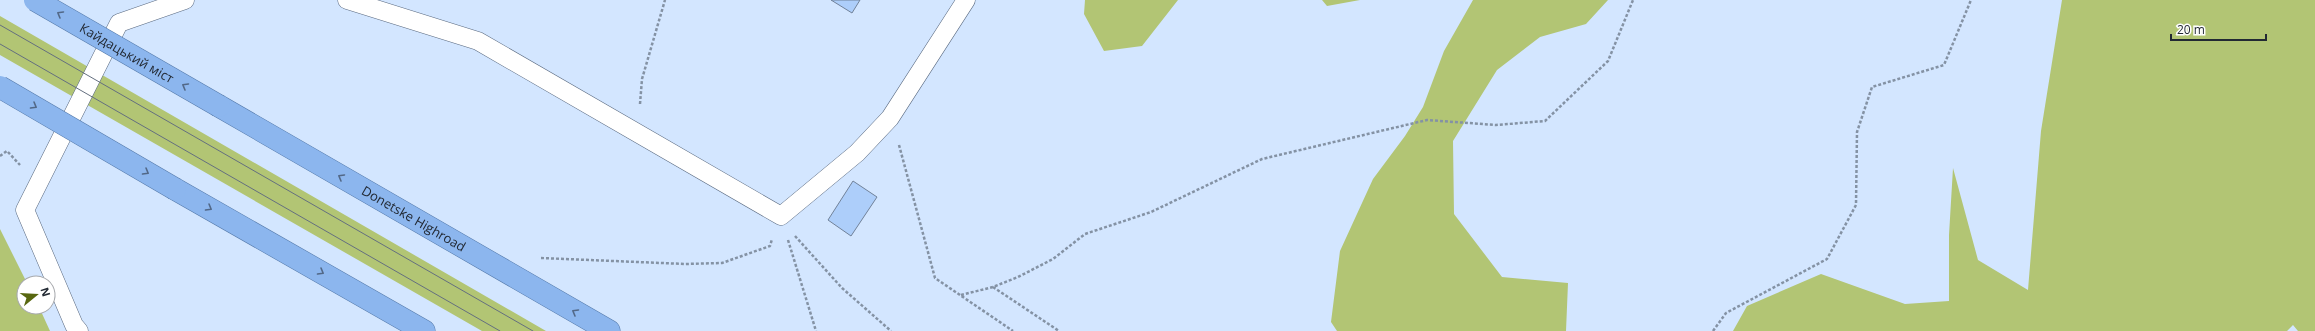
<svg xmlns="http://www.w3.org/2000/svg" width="2315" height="331" font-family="'Open Sans',sans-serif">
  <rect width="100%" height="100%" fill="#d3e6ff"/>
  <path fill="#b2c574" d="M1085,0H1178L1142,46L1104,51L1084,14Z
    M1322,0H1360L1327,6Z
    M1473,0H1608L1586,24L1540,37L1497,70L1453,141L1454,214L1502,277L1568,283L1566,331H1337L1331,322L1340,251L1373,179L1405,136L1423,107L1444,51Z
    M2062,0H2315V331H2298L2293,325L2287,331H1733L1747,306L1821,274L1905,304L1949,301V235L1953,168L1978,260L2028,290L2041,131Z
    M0,16L546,331H482L0,55Z
    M0,229L27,283H24V307H39L50,331H0Z"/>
  <path fill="#adcefa" stroke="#718299" d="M831,0H860L852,13Z
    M853,181L877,197L851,236L828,220Z"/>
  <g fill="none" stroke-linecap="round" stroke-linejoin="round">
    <g stroke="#5a6a80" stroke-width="19">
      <path id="service" d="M347,0L478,41L781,216L857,153L890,118L966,0
        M79,331L74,325L25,210L119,23L185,0"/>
    </g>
    <g stroke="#5479a9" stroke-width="23">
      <g id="trunk">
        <path id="s1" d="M219,106L609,331"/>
        <path d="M175,189L424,331"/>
      </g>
    </g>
    <path stroke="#8492a4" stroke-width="2.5" stroke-dasharray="3 2" stroke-linecap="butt" d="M640,104L642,79L665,0
      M899,145L935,278L1013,331
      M0,156L7,151L20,165
      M795,236L842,288L891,331
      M788,240L816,331
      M541,258L685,264L722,263L770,246L772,239
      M993,287L1059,331
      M961,295L993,287L1018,277L1053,259L1085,234L1151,212L1262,159L1427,120L1496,125L1545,121L1608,61L1633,0
      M1713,331L1726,313L1827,259L1856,205L1857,132L1872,87L1944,65L1971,0"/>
    <use href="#service" stroke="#fff" stroke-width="18"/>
    <use href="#trunk" stroke="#8cb6ee" stroke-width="22"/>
    <path stroke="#646f7f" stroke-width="1" d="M0,25L533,331
      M0,44L500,331"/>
    <g stroke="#5479a9" stroke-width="23" stroke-linecap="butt">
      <g id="trunk-bridge">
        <path id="s2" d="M35,0L219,106"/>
        <path d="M0,87L175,189"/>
      </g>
    </g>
    <use href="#trunk-bridge" stroke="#8cb6ee" stroke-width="22"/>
  </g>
  <defs><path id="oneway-chevron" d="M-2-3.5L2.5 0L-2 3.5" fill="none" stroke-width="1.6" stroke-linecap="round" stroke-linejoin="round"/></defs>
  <g stroke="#526887">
    <use href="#oneway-chevron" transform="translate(60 14) rotate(-150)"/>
    <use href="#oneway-chevron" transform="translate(185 86) rotate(-150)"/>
    <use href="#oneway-chevron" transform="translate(34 106) rotate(30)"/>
    <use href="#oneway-chevron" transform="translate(146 172) rotate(30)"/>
    <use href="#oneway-chevron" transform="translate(341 177) rotate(-150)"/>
    <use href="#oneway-chevron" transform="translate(209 208) rotate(30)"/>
    <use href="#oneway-chevron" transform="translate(321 272) rotate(30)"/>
    <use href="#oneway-chevron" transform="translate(575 312) rotate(-150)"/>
  </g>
  <g text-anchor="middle" stroke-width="3" stroke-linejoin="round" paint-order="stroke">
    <g font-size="13" fill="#222933" stroke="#fff">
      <text dy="5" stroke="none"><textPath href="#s2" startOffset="106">Кайдацький міст</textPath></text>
      <text dy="5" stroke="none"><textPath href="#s1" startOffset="225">Donetske Highroad</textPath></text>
    </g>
  </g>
  <g transform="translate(36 295) rotate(72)"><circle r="19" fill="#ffffff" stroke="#a7a9ad"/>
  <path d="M0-3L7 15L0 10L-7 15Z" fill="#586710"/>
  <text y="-6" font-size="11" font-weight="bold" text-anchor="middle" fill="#222933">N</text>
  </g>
  <path d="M2171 34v6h95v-6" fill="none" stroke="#222933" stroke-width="2"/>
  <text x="2177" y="34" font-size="12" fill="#222933" stroke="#ffffff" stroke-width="3" paint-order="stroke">20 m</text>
</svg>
